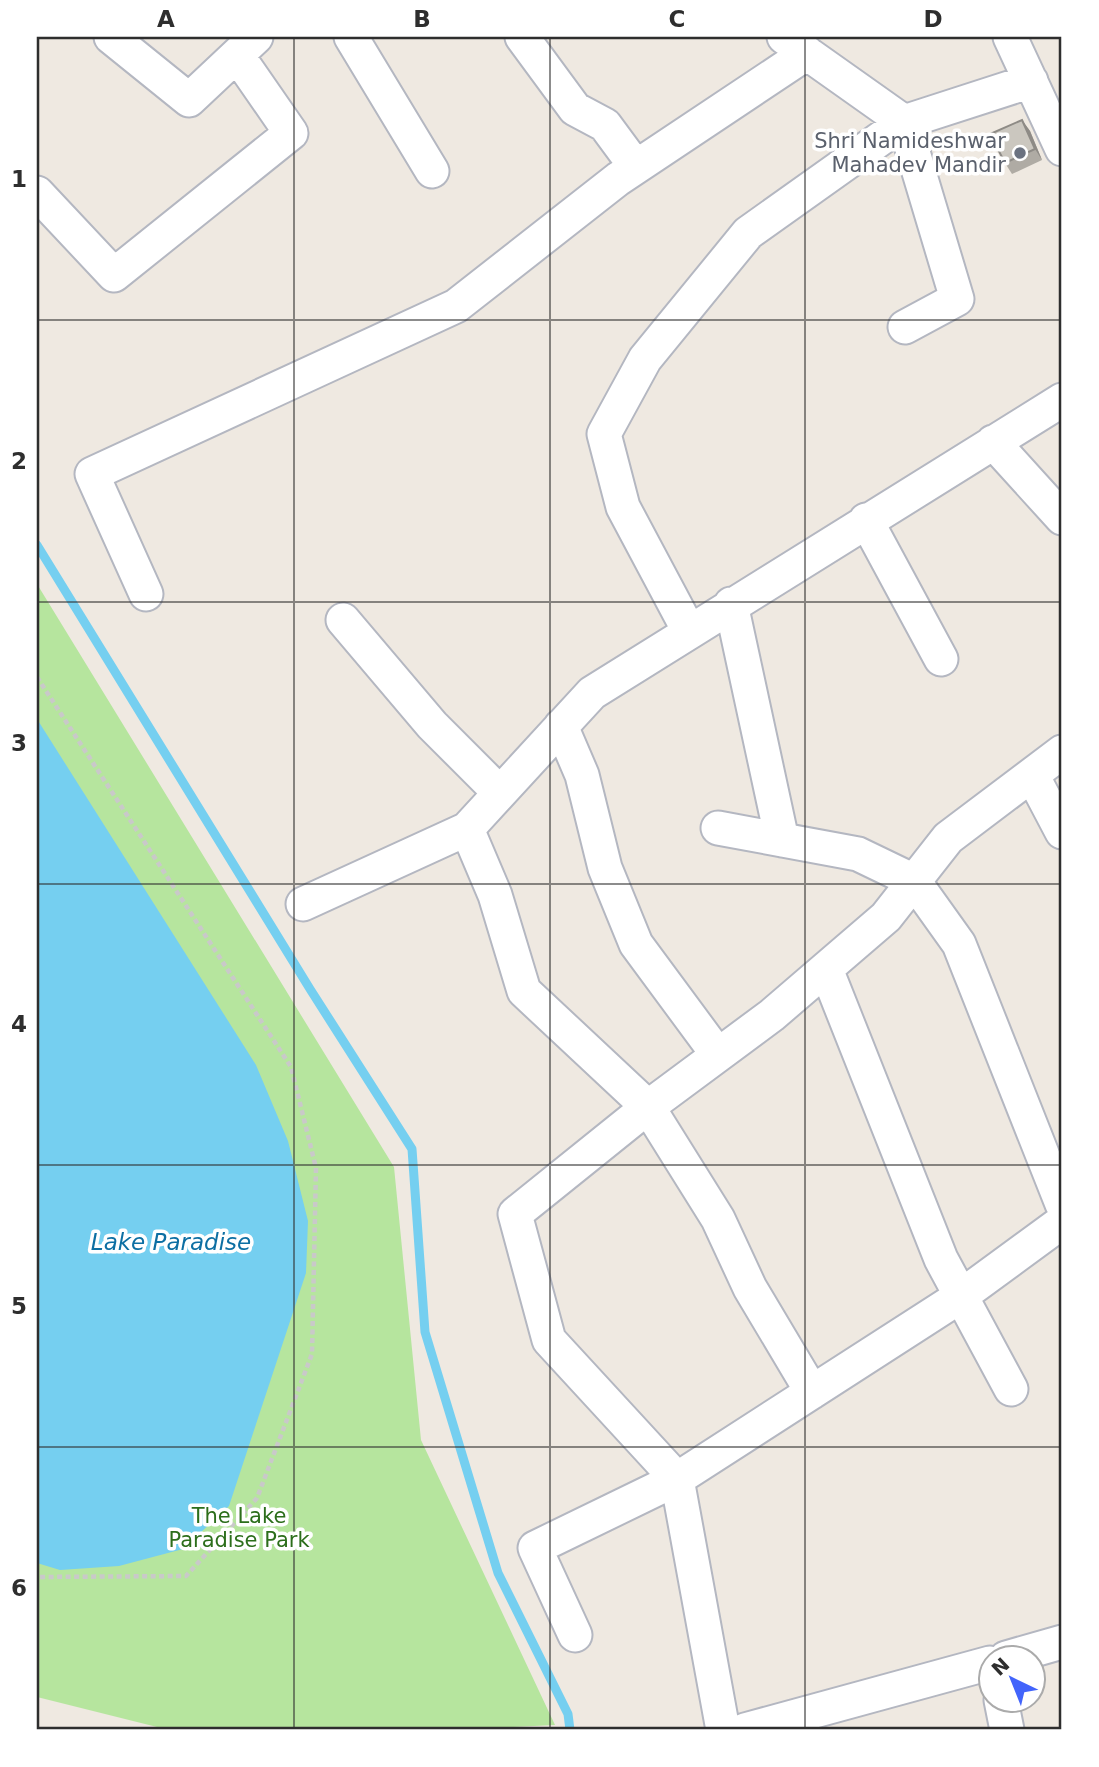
<svg xmlns="http://www.w3.org/2000/svg" width="1099" height="1767" font-family="'DejaVu Sans',sans-serif">
  <rect width="100%" height="100%" fill="#efe9e1"/>
  <path fill="#b6e59e" d="M37,584L394,1167L421,1440L555,1725L456,1730H169L37,1697Z"/>
  <path fill="#75cff0" d="M37,719L256,1065L288,1141L308,1221L306,1273L229,1506L183,1549L119,1566L60,1570L37,1563Z"/>
  <g fill="none" stroke-linecap="round" stroke-linejoin="round">
    <path stroke="#75cff0" stroke-width="9" d="M37,545L310,989L412,1149L425,1332L498,1573L568,1714L570,1730"/>
    <g stroke="#b4b7c1" stroke-width="37">
      <path id="street" d="M111,37L189,100L256,37
        M351,37L432,171
        M522,37L575,109L605,125L636,167
        M784,37L904,122L1031,81
        M1010,37L1062,149
        M37,193L114,275L291,133L237,55
        M993,442L1062,518
        M866,520L941,659
        M146,594L92,474L456,306L618,179L807,53
        M731,604L782,840
        M343,620L432,725L500,793
        M689,631L623,507L604,434L645,359L748,233L904,122L957,299L905,327
        M561,726L582,775L605,868L636,944L718,1055
        M1032,775L1062,832
        M718,828L858,854L914,881L959,944L1062,1204
        M467,829L495,895L524,991L648,1107L718,1219L750,1288L812,1392
        M303,904L467,829L592,693L1062,400
        M826,969L941,1259L1011,1389
        M575,1635L535,1548L677,1479L961,1296L1062,1222
        M1006,1658L1062,1642
        M1001,1700L1007,1730
        M723,1730L677,1479L549,1340L515,1214L648,1107L772,1015L886,917L948,838L1062,752
        M745,1730L990,1663"/>
    </g>
    <path stroke="#c9c9c9" stroke-width="4.5" stroke-dasharray="5 3.5" stroke-linecap="butt" d="M37,677L291,1067L316,1168L312,1354L257,1498L186,1576L37,1577"/>
    <use href="#street" stroke="#fff" stroke-width="33"/>
  </g>
  <path fill="#afaba4" d="M1022,120L1030,131L1042,160L1012,174L1005,163Z"/>
  <path fill="#8e8b86" d="M1022,120L1030,131L1042,160L1035,149Z"/>
  <path fill="#cbc7bf" stroke="#8e8b86" stroke-width="2" d="M1022,120L1035,149L1005,163L990,134Z"/>
  <path fill="none" stroke="#2e2e2e" stroke-width="2" stroke-opacity="0.55" d="M294,37V1730M550,37V1730M805,37V1730M37,320H1062M37,602H1062M37,884H1062M37,1165H1062M37,1447H1062"/>
  <circle fill="#6b7280" stroke="#fff" stroke-width="2.5" cx="1020" cy="153" r="7"/>
  <g text-anchor="middle" stroke-width="7" stroke-linejoin="round" paint-order="stroke">
    <g font-size="21" fill="#5b616d" stroke="#fff" text-anchor="end">
      <text x="1006" y="148">Shri Namideshwar<tspan x="1006" dy="24">Mahadev Mandir</tspan></text>
    </g>
    <g font-size="21" fill="#2c6e1b" stroke="#fff">
      <text x="239" y="1523">The Lake<tspan x="239" dy="24">Paradise Park</tspan></text>
    </g>
    <g font-size="23" font-style="italic" fill="#0d6fa3" stroke="#fff">
      <text x="171" y="1250">Lake Paradise</text>
    </g>
  </g>
  <rect width="1099" height="1767" fill="none" stroke="#ffffff" stroke-width="77"/>
  <g transform="translate(1012 1679) rotate(317)"><circle r="33" fill="#ffffff" stroke="#ababab" stroke-width="2"/>
  <path d="M0-5L12 26L0 18L-12 26Z" fill="#4264fb"/>
  <text y="-10" font-size="19" font-weight="bold" text-anchor="middle" fill="#2e2e2e">N</text>
  </g>
  <rect x="38" y="38" width="1022" height="1690" fill="none" stroke="#2e2e2e" stroke-width="2.5"/>
  <g font-size="23" text-anchor="middle" font-weight="bold" fill="#2e2e2e">
    <text x="166" y="27">A</text>
    <text x="422" y="27">B</text>
    <text x="677" y="27">C</text>
    <text x="933" y="27">D</text>
    <text x="19" y="187">1</text>
    <text x="19" y="469">2</text>
    <text x="19" y="751">3</text>
    <text x="19" y="1032">4</text>
    <text x="19" y="1314">5</text>
    <text x="19" y="1596">6</text>
  </g>
</svg>
